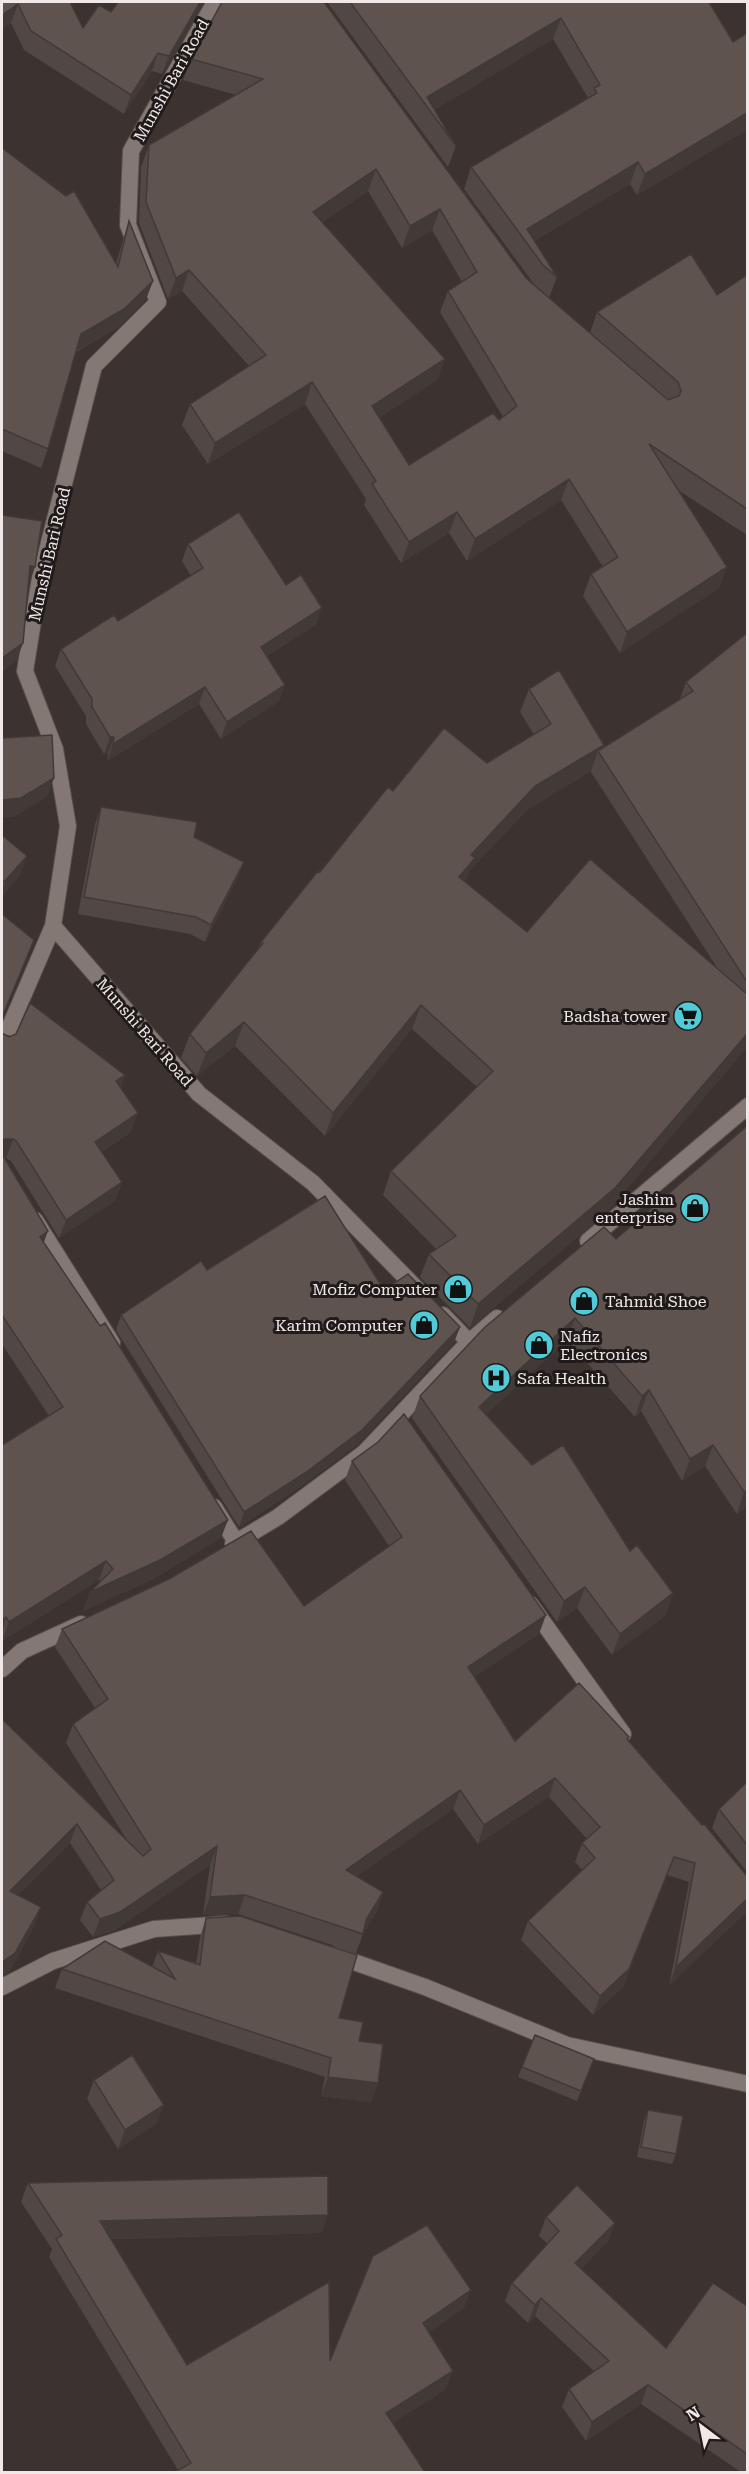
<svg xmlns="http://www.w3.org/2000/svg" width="749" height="2474" font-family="'Roboto Serif',serif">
  <rect width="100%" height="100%" fill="#3c322f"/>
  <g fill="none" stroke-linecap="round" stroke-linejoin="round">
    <g stroke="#58504d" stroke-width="18">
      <path id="minor" d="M215,2L131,151L128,225L158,302L94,366L40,578L25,671L55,749L68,826L53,926L199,1094L313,1183L420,1292
        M2,1045L53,926
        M35,1220L112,1343
        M588,1241L748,1106
        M443,1315L469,1342
        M214,1507L236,1542
        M233,1544L278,1517L364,1453L469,1342L497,1318
        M530,1604L623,1734
        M2,1669L22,1651L81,1624
        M334,1955L425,1987L567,2045L748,2084
        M2,1987L53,1961L154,1929L226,1924"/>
    </g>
    <use href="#minor" stroke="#847874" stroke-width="16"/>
  </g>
  <path fill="#514744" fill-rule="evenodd" d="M2,2H70L83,28L111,12L118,2H205L162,74L152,71L124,114L24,50L11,23L2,29Z
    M222,2L534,284L464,189L471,167L588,98L553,39L434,110L456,146L448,167L327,2H709L733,42L747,33V130L637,195L630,184L534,241L557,277L549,298L590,333L597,312L717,295L747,275V535L678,490L727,567L719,588L620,653L583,596L591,574L603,567L561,500L467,561L449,533L401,563L364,505L366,499L305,404L208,464L182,425L190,404L249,366L182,291L168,299L139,223L141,167L149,145L236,95L183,80L191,59ZM368,191L402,248L432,230L462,282L448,291L440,312L503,417L499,420L409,465L379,418L437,380L445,359L322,222Z
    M2,148L116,264L123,240L129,221L153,281L146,299L117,328L76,352L48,449L41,468L2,451Z
    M188,544L286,585L316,625L267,656L285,685L279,701L221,739L199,704L107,761L108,754H104L86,724V716L55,666L61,649L118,621L191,576L182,561Z
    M747,633V1047L607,1212L470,1328L420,1277L429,1254L436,1249L383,1195L391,1171L477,1087L412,1029L325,1136L235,1046L197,1076L181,1058L190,1034L258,949L261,942L320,872L393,791L487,763L534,735L520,712L529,689L603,748L680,699L686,682ZM591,771V772L716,966L527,932L465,882L471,869L527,810Z
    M101,807L244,862L237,879L205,942L190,934L78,914L95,824Z
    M2,835L20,875L2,896Z
    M2,1033L125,1075L120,1087L131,1132L102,1152L122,1182L115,1201L59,1238L11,1161L6,1158H4L44,1243L221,1538L153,1579L83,1611L90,1592L101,1581L99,1580L2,1641V1445L49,1416L2,1344Z
    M747,1126V1507L737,1514L705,1466L682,1481L641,1411L635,1417L567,1340L486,1414L666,1615L612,1655L577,1608L557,1622L412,1418L420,1396L616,1239Z
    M207,1270L384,1290L460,1327L454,1342L357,1445L300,1487L239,1527L116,1330L121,1315Z
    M352,1461L539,1634L474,1677L515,1741L628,1740L747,1876L669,1986L689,1882L667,1875L623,1987L593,2015L521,1940L528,1921L582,1870L575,1862L582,1843L587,1839L549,1797L478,1844L453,1809L357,1876L383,1892L377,1911L363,1934L356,1953L238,1914L203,1915L210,1865L113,1931L93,1937L80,1920L87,1902L101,1890L70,1843L18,1895L41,1907L34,1926L9,1972L2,1976V1980V1719L127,1840L66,1743L73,1724L95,1708L55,1647L62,1629L304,1606L389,1546L345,1480Z
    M747,1782V1872L712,1828L719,1809Z
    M206,1918L339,2018L359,2041L378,2083L371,2102L321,2096L325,2077L55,1988L62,1969L152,1967L158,1951L196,1964L200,1937Z
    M594,2059L577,2101L518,2077L522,2067Z
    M94,2080L157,2123L118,2149L87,2099Z
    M648,2110L676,2154L672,2164L637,2157L644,2120Z
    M28,2183L322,2233L111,2239L187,2365L330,2361L464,2308L429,2332L446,2389L393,2423L178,2470L49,2257L52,2249L21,2202Z
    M546,2217L615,2223L608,2241L581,2269L666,2348L747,2306V2472H741L641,2404L586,2441L562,2407L569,2389L594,2371L535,2316L528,2323L505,2301L512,2283L548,2244L539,2236Z"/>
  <path fill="#423a37" d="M200,2H205L162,74L169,56Z
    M18,4L11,23L2,29V15Z
    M561,18L553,39L431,112L427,97Z
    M158,53L152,71L124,114L131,95Z
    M747,113V130L637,195L645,174Z
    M638,162L630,184L528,244L527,229Z
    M376,169L368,191L305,233L313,212Z
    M440,209L432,230L402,248L410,226Z
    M189,270L182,291L168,299L176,278Z
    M153,281L146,299L117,328L74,352L81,334Z
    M445,359L437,380L364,428L372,406Z
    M312,382L305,404L208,464L215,443Z
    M569,479L561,500L467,561L475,539Z
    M457,512L449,533L401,563L409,542Z
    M30,566L35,567L28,586Z
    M727,567L719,588L620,653L627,632Z
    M322,608L316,625L255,664L261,647Z
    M23,643L16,662L2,672V658Z
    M285,685L279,701L221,739L227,722Z
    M205,687L199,704L107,761L113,744Z
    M110,737H114L108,754H104Z
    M604,745L600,754L598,751L591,771L527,810L471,869L466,881L451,901L459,877L471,855L535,786Z
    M54,778L47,797L14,817L2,818V800Z
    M27,856L20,875L2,896V891L5,881Z
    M244,862L237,879L205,942L211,925Z
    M34,940L27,959L2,1020V1017Z
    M421,1005L412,1029L325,1136L333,1113Z
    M244,1022L235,1046L197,1076L206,1053Z
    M747,1034V1047L607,1212L470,1328L478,1304Z
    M125,1075L118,1094L116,1081Z
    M138,1113L131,1132L88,1161L95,1142Z
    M4,1139H13L6,1158H2V1143Z
    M122,1182L115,1201L59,1238L66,1220Z
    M48,1231L41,1250L40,1237Z
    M575,1318L567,1340L472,1428L479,1407Z
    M460,1327L454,1342L357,1445L300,1487L239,1527L244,1512Z
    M649,1390L641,1411L635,1417L642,1396Z
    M713,1445L705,1466L682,1481L690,1459Z
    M747,1490V1507L737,1514L744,1492Z
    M228,1520L221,1538L153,1579L83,1611L90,1592Z
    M106,1561L99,1580L2,1641L9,1622Z
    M585,1587L577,1608L557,1622L564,1601Z
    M673,1593L666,1615L612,1655L620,1634Z
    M546,1615L539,1634L461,1686L468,1667Z
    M6,1617L2,1631V1620Z
    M555,1778L549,1797L478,1844L484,1825Z
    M460,1790L453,1809L339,1889L346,1870Z
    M77,1824L70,1843L3,1910L10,1891Z
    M217,1846L210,1865L113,1931L93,1937L100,1919Z
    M674,1857L623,1987L593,2015L600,1996Z
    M383,1892L377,1911L363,1934L366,1920Z
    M245,1895L238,1914L203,1915L210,1897Z
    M747,1899V1912L669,1986L676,1967Z
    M41,1907L34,1926L9,1972L2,1976V1962Z
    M328,2077L378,2083L371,2102L321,2096Z
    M164,2105L157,2123L118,2149L125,2130Z
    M328,2215L322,2233L93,2239L100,2221Z
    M615,2223L608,2241L569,2281L575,2263Z
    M471,2290L464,2308L416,2341L423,2323Z
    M541,2298L535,2316L528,2323L535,2305Z
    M453,2371L446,2389L379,2432L386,2413Z
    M648,2385L641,2404L586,2441L592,2422Z"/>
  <path fill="#5e534f" stroke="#423a37" stroke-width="1.5" fill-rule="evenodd" d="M2,2H70L83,28L99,5L111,12L118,2H200L169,56L158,53L131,95L31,31L18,4L2,15Z
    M222,2H324L526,278L668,400L679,396L681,391L678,382L597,312L691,254L717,295L747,275V509L649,444L727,567L627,632L591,574L618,557L569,479L475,539L457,512L409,542L372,484L376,481L312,382L215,443L190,404L266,355L189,270L176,278L146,202L149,145L263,79L191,59ZM376,169L410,226L440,209L477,272L448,291L517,406L499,420L493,413L409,465L372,406L445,359L313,212Z
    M350,2H709L733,42L747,33V113L645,174L638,162L527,229L557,277L543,265L471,167L597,93L594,88L600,85L561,18L427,97L456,146Z
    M2,148L66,196L74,191L118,267L129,221L153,281L124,309L81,334L48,449L2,429Z
    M239,512L286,585L301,575L322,608L261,647L285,685L227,722L205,687L113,744L114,737H110L92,707V699L61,649L114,615L118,621L203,568L188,544Z
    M2,515L42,521L35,567L30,566L23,643L2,658Z
    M747,633V982L598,751L693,691L686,682Z
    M559,670L604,745L535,786L471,855L475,858L459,877L527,932L590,859L747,994V1034L615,1188L478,1304L429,1254L456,1236L391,1171L493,1071L421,1005L333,1113L244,1022L206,1053L190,1034L263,943L261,942L318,871L320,872L388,787L393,791L444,728L487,763L551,724L529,689Z
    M52,735L54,778L21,798L2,800V738Z
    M101,807L197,822L194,837L244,862L211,925L196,917L84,897Z
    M2,835L27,856L5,881H2Z
    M2,914L34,940L2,1017Z
    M30,1003L125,1075L116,1081L138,1113L95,1142L122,1182L66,1220L17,1142L13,1139H4L2,1143V1033L9,1037L16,1034Z
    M747,1126V1490L744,1492L713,1445L690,1459L649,1390L642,1396L575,1318L479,1407L532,1465L563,1445L630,1551L637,1545L673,1593L620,1634L585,1587L564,1601L420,1396L484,1328L604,1227L616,1239Z
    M2,1154L48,1231L40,1237L100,1326L105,1323L228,1520L160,1560L90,1592L113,1569L106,1561L9,1622L6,1617L2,1620V1445L63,1407L2,1315Z
    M325,1196L384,1290L408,1274L460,1327L362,1430L305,1473L244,1512L121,1315L201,1261L207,1270Z
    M404,1414L546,1615L468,1667L515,1741L579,1683L629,1737L627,1739L702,1825L704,1824L747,1876V1899L676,1967L695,1863L674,1857L629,1969L600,1996L528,1921L595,1858L582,1843L600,1827L555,1778L484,1825L460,1790L346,1870L383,1892L366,1920L363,1934L245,1895L210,1897L217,1846L120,1912L100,1919L87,1902L114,1880L77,1824L10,1891L41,1907L15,1953L2,1962V1719L143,1856L151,1849L73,1724L108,1699L62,1629L169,1579L251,1531L304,1606L402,1537L352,1461L378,1442Z
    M747,1782V1845L719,1809Z
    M240,1916L357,1955L339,2018L363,2022L359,2041L383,2044L378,2083L328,2077L331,2058L62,1969L105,1941L175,1979L158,1951L200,1965L206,1918Z
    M535,2035L594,2059L581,2091L522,2067Z
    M132,2055L164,2105L125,2130L94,2080Z
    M648,2110L683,2116L676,2154L641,2147Z
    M328,2176V2215L100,2221L187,2365L329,2282L330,2361L373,2256L427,2225L471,2290L423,2323L453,2371L386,2413L425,2472H175L191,2463L56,2239L62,2235L28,2183Z
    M577,2185L615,2223L575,2263L666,2348L713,2283L747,2306V2454L648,2385L592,2422L569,2389L609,2361L541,2298L535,2305L512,2283L559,2231L546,2217Z"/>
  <defs>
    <g id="supermarket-disc" transform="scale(1.5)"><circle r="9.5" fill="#52cbd8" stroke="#201b1a"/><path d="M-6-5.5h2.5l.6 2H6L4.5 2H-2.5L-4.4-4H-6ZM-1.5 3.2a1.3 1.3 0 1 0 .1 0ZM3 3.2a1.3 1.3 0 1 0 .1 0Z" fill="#111"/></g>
    <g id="shop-disc" transform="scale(1.5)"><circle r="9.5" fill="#52cbd8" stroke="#201b1a"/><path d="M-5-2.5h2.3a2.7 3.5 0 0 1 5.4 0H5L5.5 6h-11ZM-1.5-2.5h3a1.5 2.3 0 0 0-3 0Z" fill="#111"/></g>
    <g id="hospital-disc" transform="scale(1.5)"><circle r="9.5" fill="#52cbd8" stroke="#201b1a"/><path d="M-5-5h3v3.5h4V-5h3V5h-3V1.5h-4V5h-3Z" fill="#111"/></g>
  </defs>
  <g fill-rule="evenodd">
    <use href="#supermarket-disc" x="688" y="1016"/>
    <use href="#shop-disc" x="695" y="1208"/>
    <use href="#shop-disc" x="458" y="1289"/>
    <use href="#shop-disc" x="584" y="1301"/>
    <use href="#shop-disc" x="424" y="1325"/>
    <use href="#shop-disc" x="539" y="1345"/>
    <use href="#hospital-disc" x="496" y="1378"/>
  </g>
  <g text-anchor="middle" stroke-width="6" stroke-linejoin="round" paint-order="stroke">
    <g font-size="16" fill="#f0e9e7" stroke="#201b1a">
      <text transform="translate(171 80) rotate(-61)" y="6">Munshi Bari Road</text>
      <text transform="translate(49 554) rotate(-77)" y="6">Munshi Bari Road</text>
      <text transform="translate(145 1032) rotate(49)" y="6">Munshi Bari Road</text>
    </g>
    <g font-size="16" fill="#f0e9e7" stroke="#201b1a" text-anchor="end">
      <text x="667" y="1022">Badsha tower</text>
      <text x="674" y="1205">Jashim<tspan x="674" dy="18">enterprise</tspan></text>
      <text x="437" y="1295">Mofiz Computer</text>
      <text x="605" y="1307" text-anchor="start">Tahmid Shoe</text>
      <text x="403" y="1331">Karim Computer</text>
      <text x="560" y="1342" text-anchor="start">Nafiz<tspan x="560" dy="18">Electronics</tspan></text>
      <text x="517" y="1384" text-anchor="start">Safa Health</text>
    </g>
  </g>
  <rect width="749" height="2474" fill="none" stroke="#f0e9e7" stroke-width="6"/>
  <g transform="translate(701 2426) rotate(328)" stroke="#201b1a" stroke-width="4.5" paint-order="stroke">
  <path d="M0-4.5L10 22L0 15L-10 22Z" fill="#f0e9e7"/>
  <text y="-9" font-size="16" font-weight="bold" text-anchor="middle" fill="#f0e9e7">N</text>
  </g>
</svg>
